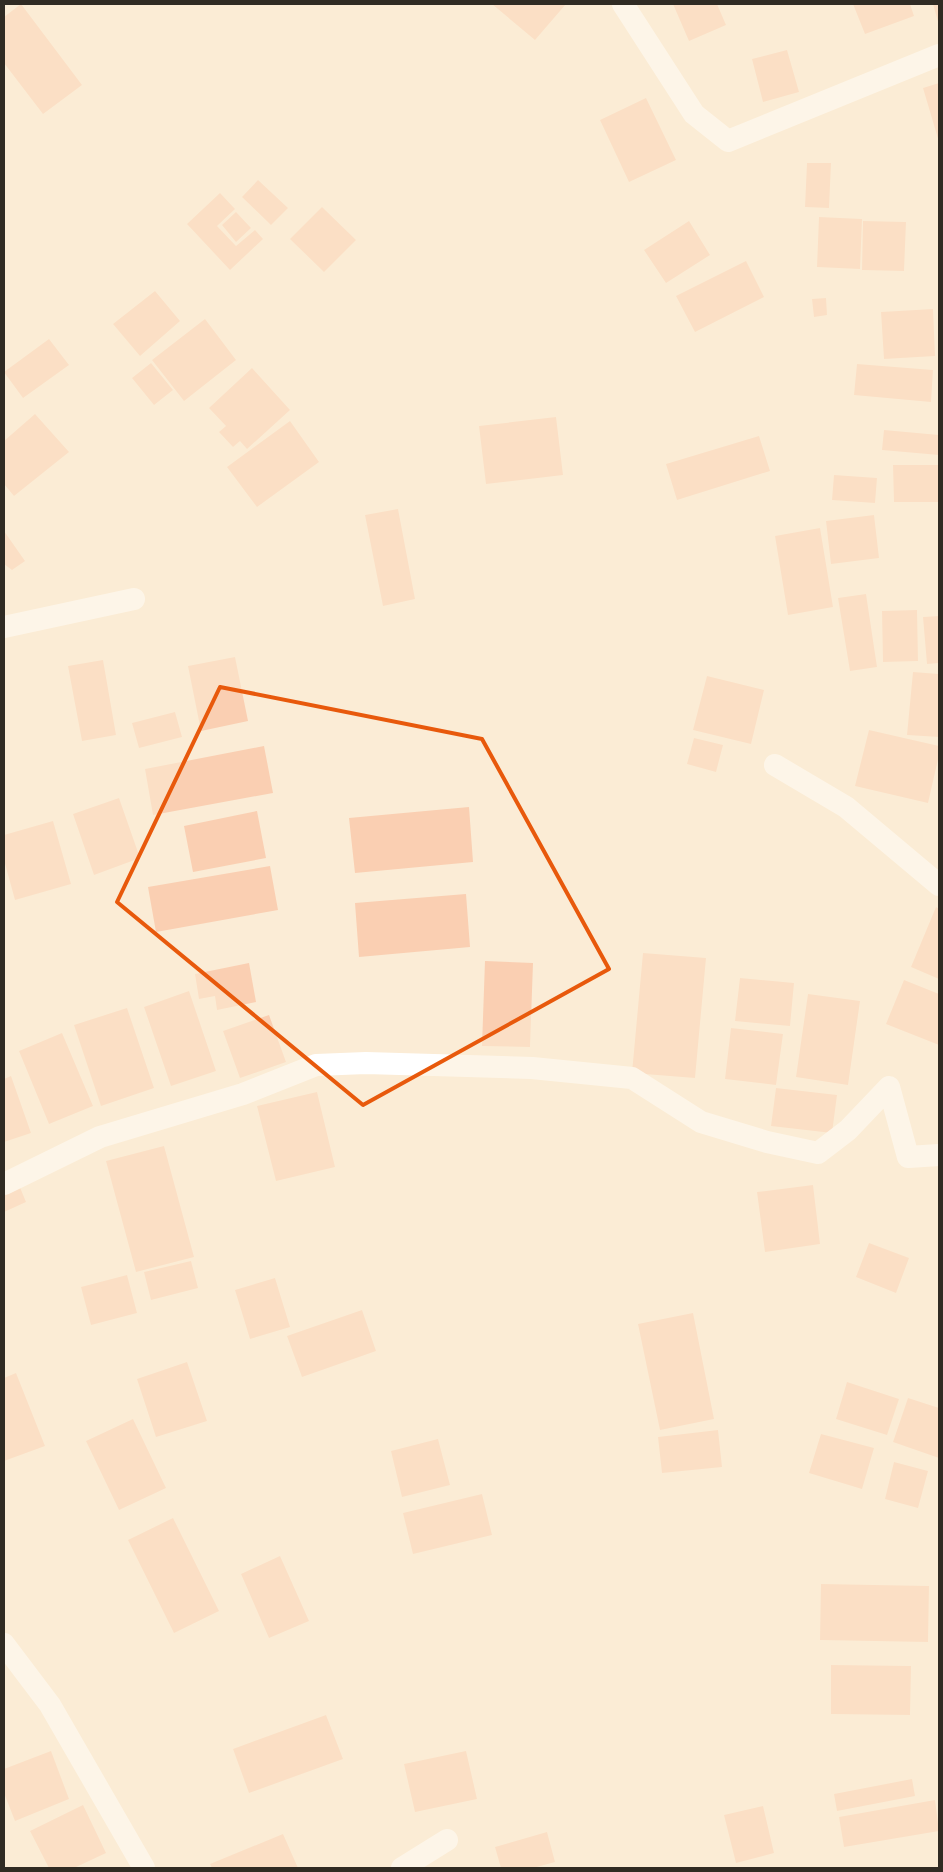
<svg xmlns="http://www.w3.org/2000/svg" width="943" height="1872" font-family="'PT Serif',serif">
  <rect width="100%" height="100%" fill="#fbecd6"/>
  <path fill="#facfb2" d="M21,4L82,85L43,114L4,63V17Z
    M492,4H566L535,40Z
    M673,4H717L726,25L689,41Z
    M853,4H910L914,16L865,34Z
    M933,4H939V25Z
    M787,50L799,92L763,102L752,59Z
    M939,83V142L923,88Z
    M646,98L676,160L629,182L600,120Z
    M807,163H831L829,208L805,207Z
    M258,180L288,208L271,225L242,197Z
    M220,193L235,209L217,226L236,246L255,230L263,239L230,270L187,224Z
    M322,207L356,240L324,272L290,239Z
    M236,212L251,228L236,242L222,225Z
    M819,217L862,219L860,269L817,267Z
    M689,221L710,255L666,283L644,250Z
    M863,221L906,222L904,271L862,270Z
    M746,261L764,297L695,332L676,296Z
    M155,291L180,321L140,356L113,324Z
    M826,298L827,315L814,317L812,299Z
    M933,309L935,356L884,359L881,312Z
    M205,319L236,360L184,401L152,360Z
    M49,339L69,365L23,398L4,372Z
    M151,363L173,390L154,405L132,378Z
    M857,364L933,370L931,402L854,395Z
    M252,368L290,410L247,449L240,441L233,447L219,432L226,426L209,408Z
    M35,414L69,452L14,496L4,484V441Z
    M556,417L563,475L486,484L479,426Z
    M290,421L319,462L257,507L227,467Z
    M884,430L939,435V455L882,450Z
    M759,436L770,471L677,500L666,464Z
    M893,465H939V502H894Z
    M834,475L877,478L875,503L832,500Z
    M398,509L415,599L383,606L365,515Z
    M874,515L879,558L831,564L826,521Z
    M820,528L833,607L788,615L775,536Z
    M4,531L25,561L12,570L4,564Z
    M866,594L877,667L850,671L838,598Z
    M917,610L918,661L883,662L882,611Z
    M939,616V663L927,664L923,617Z
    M235,657L248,721L201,731L188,666Z
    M103,660L116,735L82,741L68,666Z
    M913,672L939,674V737L907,735Z
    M707,676L764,690L751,744L693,730Z
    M175,712L182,737L139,748L132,723Z
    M869,730L939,746V755L928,803L855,786Z
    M694,738L723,745L716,772L687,764Z
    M264,746L273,793L153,815L145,769Z
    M119,798L140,858L94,875L73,814Z
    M469,807L473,862L355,873L349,818Z
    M257,811L266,858L193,872L184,826Z
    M53,821L71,884L15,900L4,860V835Z
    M270,866L278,910L156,932L148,887Z
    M466,894L470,947L359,957L355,903Z
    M936,907L939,909V979L911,967Z
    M643,953L706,958L695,1078L632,1073Z
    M485,961L533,963L530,1047L482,1046Z
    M249,963L256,1002L217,1010L215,996L199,999L195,974Z
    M740,978L794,983L790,1026L735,1021Z
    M904,980L939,994V1045L886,1024Z
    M189,991L216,1071L171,1086L144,1007Z
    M808,994L860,1001L848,1085L796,1077Z
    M127,1008L154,1088L101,1106L74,1025Z
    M269,1015L286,1062L240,1078L223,1031Z
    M731,1028L783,1034L776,1085L725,1079Z
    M62,1033L93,1106L49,1124L19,1051Z
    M11,1076L31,1133L4,1142V1079Z
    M776,1088L837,1095L832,1133L771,1126Z
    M317,1092L335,1167L276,1181L257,1106Z
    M164,1146L194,1257L136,1272L106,1161Z
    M19,1185L26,1202L4,1212V1191Z
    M813,1185L820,1244L765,1252L757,1192Z
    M869,1243L909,1258L896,1293L856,1277Z
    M191,1261L198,1288L151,1300L144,1272Z
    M127,1275L137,1313L91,1325L81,1287Z
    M275,1278L290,1327L250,1339L235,1290Z
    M362,1310L376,1351L302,1377L287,1336Z
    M693,1313L714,1419L660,1430L638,1324Z
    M187,1362L207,1421L156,1437L137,1379Z
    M16,1373L45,1446L4,1461V1378Z
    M847,1382L899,1399L887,1435L836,1419Z
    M908,1398L939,1408V1458L893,1442Z
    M133,1419L166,1488L119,1510L86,1441Z
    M718,1430L722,1467L662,1473L658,1437Z
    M821,1434L874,1448L862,1489L809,1473Z
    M438,1439L450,1485L402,1497L391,1451Z
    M894,1462L928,1471L918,1508L885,1499Z
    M482,1494L492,1535L413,1554L403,1513Z
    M173,1518L219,1611L174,1633L128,1540Z
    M280,1556L309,1621L269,1638L241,1574Z
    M821,1584L929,1586L928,1642L820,1640Z
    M831,1665L911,1666L910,1715L831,1714Z
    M326,1715L343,1759L249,1793L233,1749Z
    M51,1751L69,1799L15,1821L4,1793V1769Z
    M466,1751L477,1799L415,1812L404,1764Z
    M912,1779L915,1796L837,1811L834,1794Z
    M935,1800L939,1831L844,1847L839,1817Z
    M83,1805L106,1853L74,1868H49L30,1831Z
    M763,1806L774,1853L736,1863L724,1815Z
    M547,1832L555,1862L533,1868H501L495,1847Z
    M283,1834L298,1868H212L210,1864Z"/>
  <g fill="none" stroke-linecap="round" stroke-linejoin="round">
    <path stroke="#fff" stroke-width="22" d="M623,4L694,114L728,141L939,55
      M4,627L134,599
      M775,765L846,807L939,885
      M4,1184L100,1137L243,1094L316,1065L366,1063L532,1068L632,1078L701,1122L767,1142L818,1153L848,1130L889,1087L908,1157L939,1155
      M4,1644L50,1705L144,1868
      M402,1868L447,1840"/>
  </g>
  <path d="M0 0H943V1872H0ZM220,687L482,739L609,969L363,1105L117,902Z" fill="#fbecd6" fill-opacity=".55" fill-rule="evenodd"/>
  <path fill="none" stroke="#e8590c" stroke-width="4" stroke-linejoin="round" d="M220,687L482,739L609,969L363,1105L117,902Z"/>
  <rect width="943" height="1872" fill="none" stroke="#302b23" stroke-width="10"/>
</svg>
